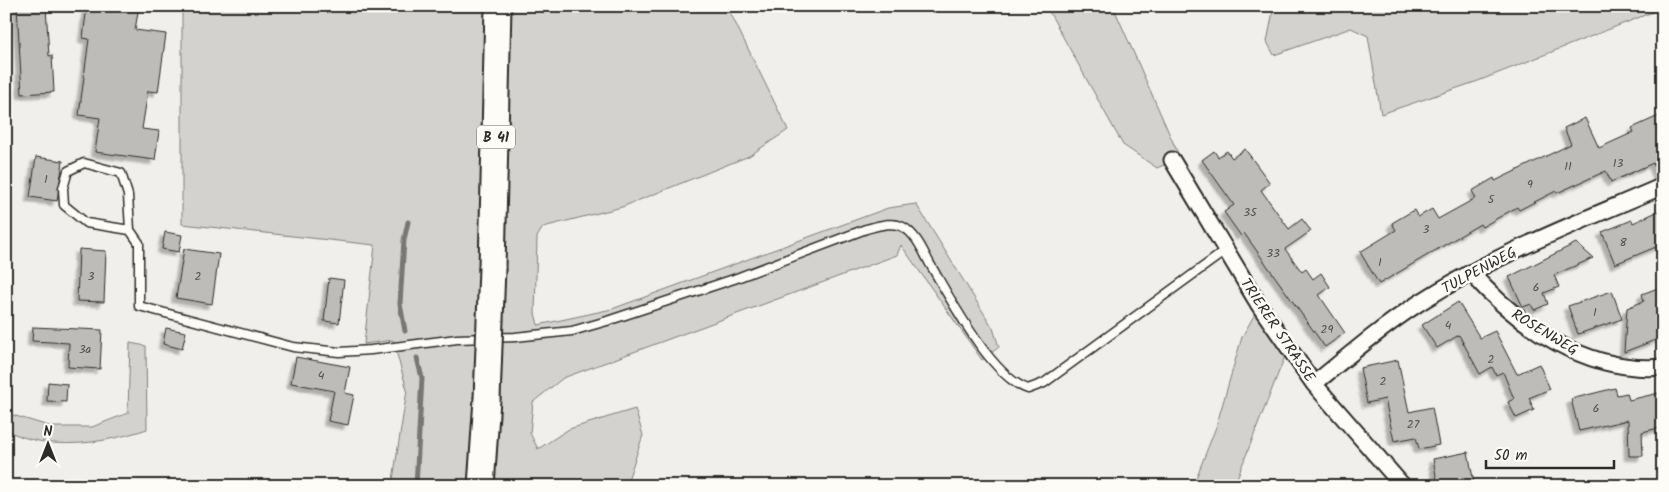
<svg xmlns="http://www.w3.org/2000/svg" width="1669" height="492" font-family="Kalam,sans-serif">
  <defs>
    <filter id="shadow"><feDropShadow dx="-4.5" dy="4.5" stdDeviation="1" flood-color="#0004"/></filter>
  </defs>
  <rect width="100%" height="100%" fill="#f0efeb"/>
  <filter id="ink" filterUnits="userSpaceOnUse"><feTurbulence type="fractalNoise" baseFrequency=".02" numOctaves="2"/><feDisplacementMap in="SourceGraphic" scale="10" xChannelSelector="R" yChannelSelector="G"/><feConvolveMatrix kernelMatrix="1 2 1 2 8 2 1 2 1" color-interpolation-filters="sRGB"/></filter>
  <g filter="url(#ink)">
    <path fill="#d3d2cf" stroke="#7f7e7d" d="M182,6H727L788,130L749,156L622,207L543,227L537,237L535,313L538,325L612,309L888,208L916,204L993,328L999,347L982,360L901,245L897,255L563,378L533,402L530,433L538,449L569,429L635,409L643,435L626,486H392L407,390L393,340L364,344L375,245L182,224Z
      M1046,6H1113L1180,158L1157,168L1123,145Z
      M1288,6H1663V8L1478,81L1381,114L1368,36L1351,28L1274,55L1267,42L1273,11Z
      M1256,312L1285,356L1234,486H1193L1216,427L1242,337Z
      M130,343L146,346L147,429C102,444 49,452 6,430V413L52,427H92L128,413Z"/>
    <g fill="none" stroke-linecap="round" stroke-linejoin="round">
      <path stroke="#777775" stroke-width="5" d="M405,331L400,304L404,240L408,222
        M416,486L422,378L417,358"/>
    </g>
    <path fill="#bdbcb8" stroke="#2b2b2b" filter="url(#shadow)" d="M17,6H46L49,56L52,55L54,92L22,94Z
      M87,6H139L135,30L166,34L158,92L148,91L142,129L159,131L155,160L95,152L100,118L79,115L89,39L83,38Z
      M1663,114V177L1659,178L1653,163L1611,182L1606,171L1557,193L1556,191L1519,210L1517,207L1482,227L1480,224L1379,284L1360,252L1396,230L1392,223L1414,210L1418,217L1432,209L1438,219L1476,198L1472,191L1494,178L1495,181L1571,144L1564,128L1585,118L1599,148L1634,132L1632,128Z
      M1245,149L1270,183L1261,190L1289,229L1302,219L1311,231L1285,249L1302,272L1306,269L1313,279L1321,273L1330,287L1319,295L1345,333L1325,347L1244,233L1241,236L1224,212L1234,205L1202,160L1214,151L1218,157L1227,151L1232,158Z
      M36,157L63,161L57,201L30,197Z
      M1663,209V244L1615,264L1602,232L1632,220L1633,223Z
      M165,232L182,235L179,252L162,249Z
      M1576,243L1593,258L1554,275L1559,287L1544,293L1548,304L1534,310L1531,304L1523,307L1509,277Z
      M79,249L106,251L104,302L77,301Z
      M184,249L219,254L212,304L176,298Z
      M329,278L344,280L339,323L324,321Z
      M1663,286V337L1624,352L1627,308L1644,301L1642,294Z
      M1612,291L1622,319L1578,334L1568,306Z
      M1458,302L1480,338L1495,331L1517,374L1539,364L1550,389L1529,398L1534,410L1516,418L1508,402L1514,399L1503,372L1496,375L1492,367L1480,374L1459,335L1437,348L1422,325Z
      M33,327L102,330L100,369L68,367L69,343L32,341Z
      M166,328L186,332L182,349L163,344Z
      M296,357L350,367L345,393L354,395L348,425L328,421L334,391L291,383Z
      M1398,360L1409,412L1432,407L1439,445L1419,449L1416,437L1394,441L1385,399L1367,403L1360,368Z
      M48,382L67,384L66,402L47,401Z
      M1615,388L1617,395L1627,393L1629,400L1663,392V427L1642,432L1643,456H1629L1628,420L1579,431L1571,399Z
      M1468,452L1474,483L1459,486H1438L1433,459Z"/>
    <g fill="none" stroke-linecap="round" stroke-linejoin="round">
      <g stroke="#2b2b2b" stroke-width="11">
        <path id="service" d="M130,230L86,223L64,205L63,188L68,171L84,163L121,173L128,195L130,230L139,243V306L293,347L339,352L371,350L457,339L515,337L572,331L607,321L734,279L866,229C878,226 892,221 903,227C916,234 923,251 930,264C950,298 991,377 1028,389L1044,383L1225,251"/>
      </g>
      <g stroke="#2b2b2b" stroke-width="19">
        <path id="minor" d="M1172,160L1259,305L1314,384L1403,486
          M1471,273C1519,326 1587,374 1663,367
          M1314,384C1348,356 1382,327 1419,303C1495,254 1580,222 1663,186"/>
      </g>
      <g stroke="#2b2b2b" stroke-width="29">
        <path id="trunk" d="M492,268L498,6
          M481,486L487,399"/>
      </g>
      <use href="#service" stroke="#fdfcf7" stroke-width="8"/>
      <use href="#minor" stroke="#fdfcf7" stroke-width="15"/>
      <use href="#trunk" stroke="#fdfcf7" stroke-width="25"/>
      <g stroke="#2b2b2b" stroke-width="29" stroke-linecap="butt">
        <path id="trunk-bridge" d="M487,399L492,268"/>
      </g>
      <use href="#trunk-bridge" stroke="#fdfcf7" stroke-width="25"/>
    </g>
  </g>
  <g text-anchor="middle" stroke-width="5" stroke-linejoin="round" paint-order="stroke">
    <g font-size="12" fill="#504f4e">
      <text x="1618" y="167">13</text>
      <text x="1568" y="170">11</text>
      <text x="46" y="183">1</text>
      <text x="1530" y="188">9</text>
      <text x="1491" y="203">5</text>
      <text x="1250" y="216">35</text>
      <text x="1426" y="233">3</text>
      <text x="1623" y="246">8</text>
      <text x="1273" y="257">33</text>
      <text x="1380" y="266">1</text>
      <text x="91" y="280">3</text>
      <text x="198" y="280">2</text>
      <text x="1536" y="291">6</text>
      <text x="1595" y="316">1</text>
      <text x="1448" y="329">4</text>
      <text x="1327" y="333">29</text>
      <text x="85" y="353">3a</text>
      <text x="1491" y="363">2</text>
      <text x="321" y="379">4</text>
      <text x="1383" y="385">2</text>
      <text x="1596" y="412">6</text>
      <text x="1413" y="428">27</text>
    </g>
    <rect fill="#fdfcf7" stroke="#6a6a68" stroke-width="1" x="477" y="125.5" width="38" height="23" rx="4"/>
    <g font-size="14" font-weight="bold" fill="#2b2b2b">
      <text x="496" y="142">B 41</text>
    </g>
    <g font-size="15" fill="#2b2b2b" stroke="#fdfcf7">
      <text transform="translate(1479 270) rotate(-28)" y="5">TULPENWEG</text>
      <text transform="translate(1278 330) rotate(56)" y="5">TRIERER STRASSE</text>
      <text transform="translate(1545 332) rotate(31)" y="5">ROSENWEG</text>
    </g>
  </g>
  <rect width="1669" height="492" fill="none" stroke="#fdfcf7" stroke-width="25"/>
  <rect x="12" y="12" width="1644" height="467" fill="none" stroke="#2b2b2b" stroke-width="2" filter="url(#ink)"/>
  <g transform="translate(48 444)" stroke="#fdfcf7" stroke-width="4" paint-order="stroke">
  <path d="M0-4L9 19L0 12L-9 19Z" fill="#2b2b2b"/>
  <text y="-8" font-size="14" font-weight="bold" text-anchor="middle" fill="#2b2b2b">N</text>
  </g>
  <path d="M1486 460v8h128v-8" fill="none" stroke="#2b2b2b" stroke-width="2.5"/>
  <text x="1494" y="460" font-size="15" fill="#2b2b2b" stroke="#fdfcf7" stroke-width="4" paint-order="stroke">50 m</text>
</svg>
